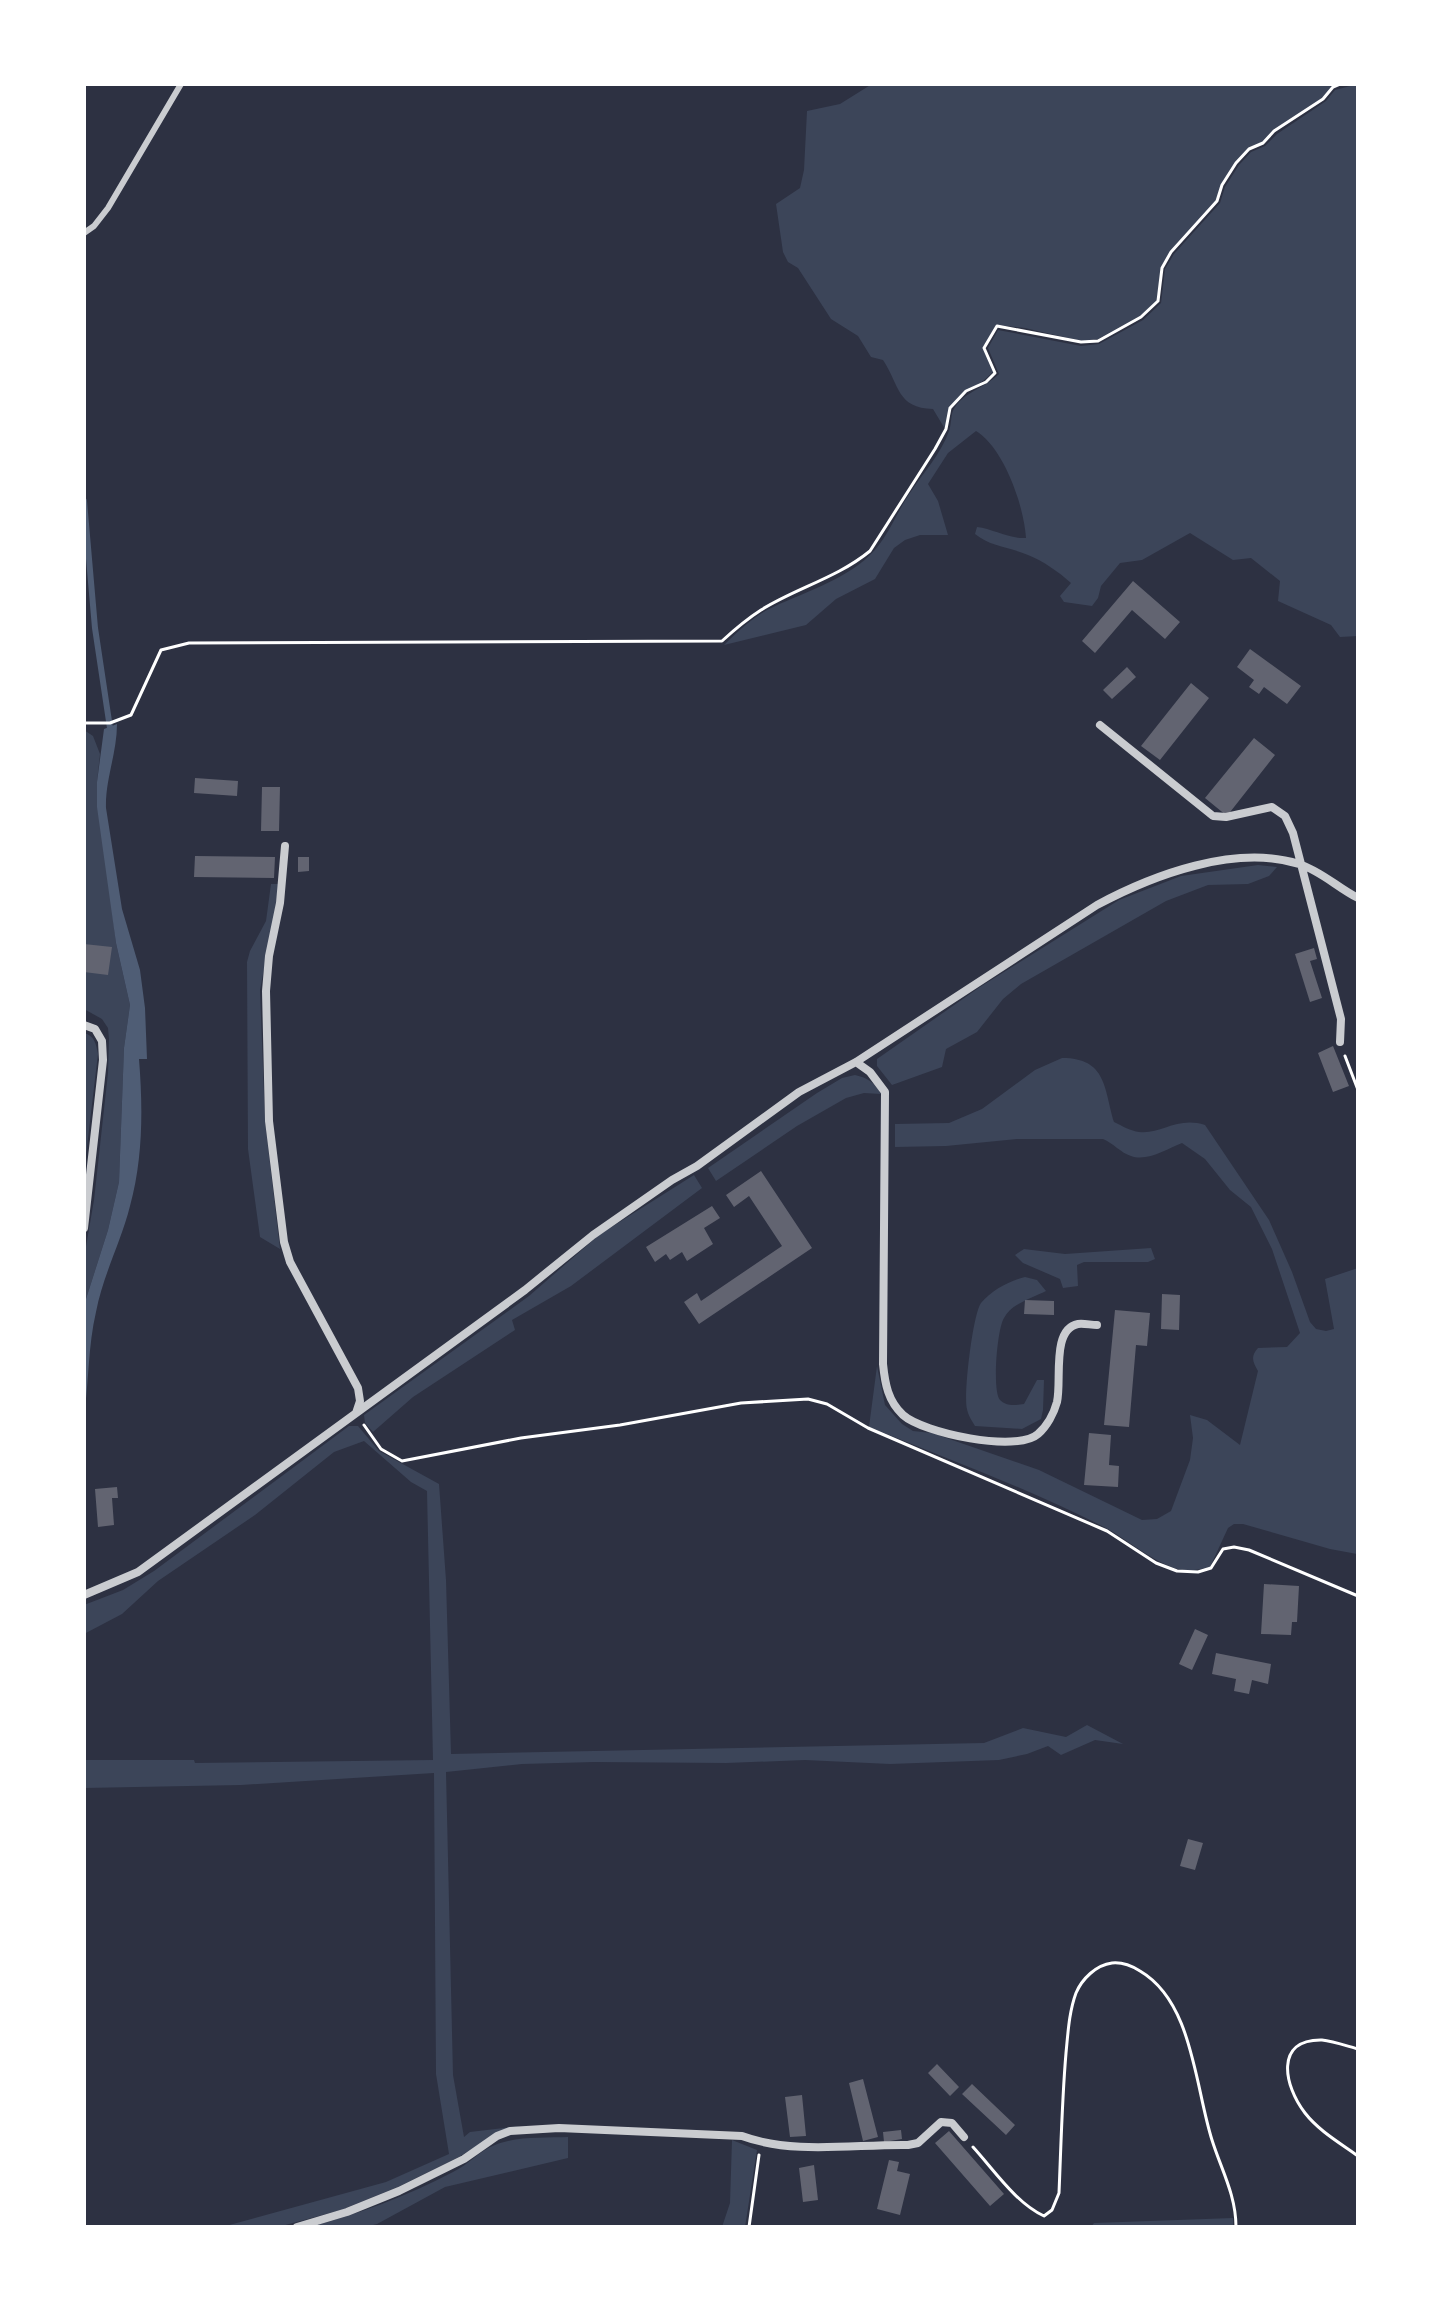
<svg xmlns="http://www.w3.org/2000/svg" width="1442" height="2311" font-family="Figtree,sans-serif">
  <rect width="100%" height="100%" fill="#2d3142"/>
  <path fill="#3c4559" d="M872,84H1336L1322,98L1273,130L1262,142L1248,148L1221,185L1216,200L1170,251L1161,267L1157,301L1140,316L1098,339L1081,341L1025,328L996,325L983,348L993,372C968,397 953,387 945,429L933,409C897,408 900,386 883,360L871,357L858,336L831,319L798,268L788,262L783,252L776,204L800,188L804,170L807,111L840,104Z
    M1358,84V636L1340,637L1331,625L1278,601L1280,581L1251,558L1233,560L1190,533L1142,560L1120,563L1101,586L1098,598L1092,606L1064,602L1060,596L1071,583C1059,572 1043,561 1028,555C1010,547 991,547 975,534L977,527C993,529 1010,539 1026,538C1024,506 1004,448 976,431L948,453L928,484L938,501L948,535H920L905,540L894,548L875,579L836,599L806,625L724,645C737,632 751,619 767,610C801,593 842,582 870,555C888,538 896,513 910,493C923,473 941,454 949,431C952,423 950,414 955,407C965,392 986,387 999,374L988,348L998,330L1081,346L1099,344L1143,320L1161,303L1165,269L1174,254L1220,203L1225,187L1239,165L1251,152L1265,146L1277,134L1326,101L1335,90Z
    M84,730L93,736L100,754L97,782L116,943L130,1005L124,1048L119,1182L108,1230L86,1299L84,1316V1258L94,1200L108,1073L109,1039L108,1028L102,1019L84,1009Z
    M1258,865L1277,867L1269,876L1248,884L1208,885L1166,901L1021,984L1003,999L977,1032L946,1049L942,1067L892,1085L877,1066V1059L980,987L1119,900L1181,876Z
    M271,884H278L277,899L260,990L265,1121L280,1249L260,1237L248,1149L247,962L250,951L266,921Z
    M84,1033C95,1036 96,1044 98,1054L84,1172Z
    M1062,1058C1107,1058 1104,1089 1114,1122C1122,1126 1131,1131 1139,1132C1160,1135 1177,1116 1205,1125L1269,1220L1292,1272L1310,1322L1316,1329L1326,1331L1334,1329L1325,1279L1358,1268L1357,1554L1330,1549L1243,1524H1234L1228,1528L1210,1567C1199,1570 1186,1572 1174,1568C1149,1559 1129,1541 1106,1528C1030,1489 948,1459 869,1427L877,1366L885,1405L902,1424L913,1431L932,1433L1039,1470L1142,1520L1157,1519L1171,1511L1190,1460L1193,1438L1190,1415L1207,1420L1240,1445L1258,1371C1253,1362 1250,1357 1258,1348L1287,1347L1300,1333L1272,1249L1251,1207L1230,1190L1205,1159L1182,1143C1167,1149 1147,1162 1131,1156C1121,1153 1113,1143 1103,1139H1017L946,1146L895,1147V1124L949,1123L982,1109L1035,1070Z
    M855,1075C868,1078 874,1082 881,1094L864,1093L846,1098L797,1126L716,1181L708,1168L817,1093L842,1078Z
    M694,1175L702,1188L571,1286L512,1320L515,1330L413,1397L373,1432L365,1423L364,1415L529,1296L599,1235Z
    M1151,1248L1155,1259L1148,1262H1084L1077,1265L1078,1286L1063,1288L1060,1279L1023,1263L1015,1255L1024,1249L1065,1254Z
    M1025,1277L1037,1280L1046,1291C1032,1298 1011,1304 1004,1318C997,1329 992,1391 1000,1400C1007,1407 1016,1405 1024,1404L1037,1380H1044L1043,1410L1041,1419L1022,1429L975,1426C972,1421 968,1415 967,1409C963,1396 973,1313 981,1303C992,1290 1009,1281 1025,1277Z
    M349,1426H358L379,1451L439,1484L446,1580L451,1754L984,1743L1023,1728L1066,1737L1087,1725L1123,1744L1095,1740L1061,1755L1048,1746L1027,1754L999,1760L890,1764L805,1760L726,1763L594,1762L522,1764L446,1772L453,2075L464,2137L470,2132L520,2126L502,2130L459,2157L398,2187L341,2210L278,2227H222L386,2182L449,2154L436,2074L434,1773L241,1785L84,1788V1760H194L195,1763L433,1760L427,1491L411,1482L364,1441L334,1452L255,1515L158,1581L122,1614L84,1634V1605L123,1590L154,1571Z
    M568,2137V2158L445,2187L377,2224L365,2227H309C359,2214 407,2196 453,2172C468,2165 479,2151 495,2145C516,2136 545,2138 568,2137Z
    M732,2140L757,2150L745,2227H722L730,2203Z
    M1233,2218V2227H1091L1094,2223Z"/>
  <path fill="#4f5d75" d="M117,724C117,753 105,780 106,808L122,909L140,970L145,1008L147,1059H139C143,1109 143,1158 130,1206C121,1242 103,1275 96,1312C88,1346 89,1381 84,1416V1316L86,1299L108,1230L119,1182L124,1048L130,1005L116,943L97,807V782L104,729Z"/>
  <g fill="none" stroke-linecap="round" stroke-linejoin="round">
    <path stroke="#4f5d75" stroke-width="6" d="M84,501L95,628L110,728"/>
  </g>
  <path fill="#626471" d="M1133,581L1180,622L1165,639L1132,610L1095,653L1082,641Z
    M1250,649L1301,686L1287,704L1264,687L1259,694L1249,687L1254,680L1237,667Z
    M1127,667L1136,677L1112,699L1103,690Z
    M1191,683L1209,698L1160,760L1141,746Z
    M1254,738L1275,755L1227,816L1205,798Z
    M195,778L238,781L237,796L194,793Z
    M262,787H280L279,831H261Z
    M195,856L275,857L274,878L194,877Z
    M298,857H309V871L298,872Z
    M84,944L112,947L108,975L84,972Z
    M1314,948L1317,959L1310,961L1322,998L1310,1002L1295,954Z
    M1333,1046L1349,1086L1333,1092L1318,1053Z
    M761,1171L812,1248L699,1324L684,1302L697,1293L701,1301L782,1246L749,1196L734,1207L726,1195Z
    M712,1206L720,1218L704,1228L713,1244L687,1261L682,1252L670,1260L666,1254L655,1262L646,1247Z
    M1162,1294L1180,1295L1179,1330L1161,1329Z
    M1025,1300L1054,1301V1315L1024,1314Z
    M1115,1310L1150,1313L1147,1346L1136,1345L1129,1427L1104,1425Z
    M1089,1433L1111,1435L1109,1465L1119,1466L1118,1487L1084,1485Z
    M117,1487L118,1498H112L114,1525L98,1527L95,1489Z
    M1264,1584L1299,1586L1297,1622H1292L1291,1635L1261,1634Z
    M1195,1629L1208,1635L1192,1670L1179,1664Z
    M1216,1653L1271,1664L1268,1684L1252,1680L1249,1694L1234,1691L1236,1679L1212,1674Z
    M1188,1839L1203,1843L1195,1870L1180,1866Z
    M937,2064L959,2087L950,2096L928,2073Z
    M863,2079L878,2137L863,2141L849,2083Z
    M972,2084L1015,2125L1006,2135L962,2094Z
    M802,2095L806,2136L790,2137L785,2097Z
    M901,2130L902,2139L884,2142L883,2132Z
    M949,2131L1004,2194L990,2206L935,2143Z
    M889,2160L899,2162L897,2171L910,2174L900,2215L877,2209Z
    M814,2165L818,2200L803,2202L799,2168Z"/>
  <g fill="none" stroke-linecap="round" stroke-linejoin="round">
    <path stroke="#fff" stroke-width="3" d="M84,723H110L131,715L161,650L189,643L722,641C734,630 747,619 761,610C796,588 837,578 870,551L935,449L946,429L950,408L966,391L986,382L995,373L984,348L997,326L1081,342L1098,341L1141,317L1158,301L1162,268L1171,252L1217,201L1222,185L1236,163L1249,149L1263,143L1274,131L1323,99L1333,87L1340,84
      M1345,1056L1358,1090
      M364,1425L381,1449L402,1461L521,1438L620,1425L741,1403L808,1399L827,1404L868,1428L1107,1531L1156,1563L1177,1571L1198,1572L1211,1568L1223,1549L1234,1547L1249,1550L1358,1596
      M1358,2049C1347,2046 1333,2041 1322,2040C1274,2039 1284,2086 1305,2113C1319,2131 1340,2143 1358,2156
      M973,2147C994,2170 1016,2203 1044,2216L1052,2210L1059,2193C1061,2146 1062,2099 1066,2053C1068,2033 1069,2012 1076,1993C1082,1979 1096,1965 1112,1963C1122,1962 1132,1966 1140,1971C1193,2002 1195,2087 1212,2140C1221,2169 1236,2195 1236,2227
      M749,2227L759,2155"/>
    <path stroke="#caccd0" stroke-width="6" d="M84,233L94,226L108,208L181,84"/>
    <path stroke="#caccd0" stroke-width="8" d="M1100,725L1213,816L1226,817L1272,807L1285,816L1293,833L1341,1019L1340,1042
      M285,846L280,903L269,956L266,991L269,1121L284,1242L290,1262L358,1388L360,1401L356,1413
      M84,1025L95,1029L102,1041L103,1060L84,1228
      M856,1062L870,1072L885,1092L883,1364C885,1384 888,1401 903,1415C923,1433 1017,1453 1038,1434C1047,1426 1054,1413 1057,1402C1062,1381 1051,1329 1078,1324C1083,1323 1091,1325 1097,1325
      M84,1595L138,1572L525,1290L593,1235L672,1180L697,1166L799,1092L856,1062L1097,905C1153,875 1235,844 1299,864C1321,871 1338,888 1358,898
      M297,2227L347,2212L399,2191L464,2159L497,2136L510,2131L559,2128L742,2136C794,2155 854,2144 908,2145L918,2143L941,2122L952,2123L964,2137"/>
  </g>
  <rect width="1442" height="2311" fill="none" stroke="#ffffff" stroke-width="172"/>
</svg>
